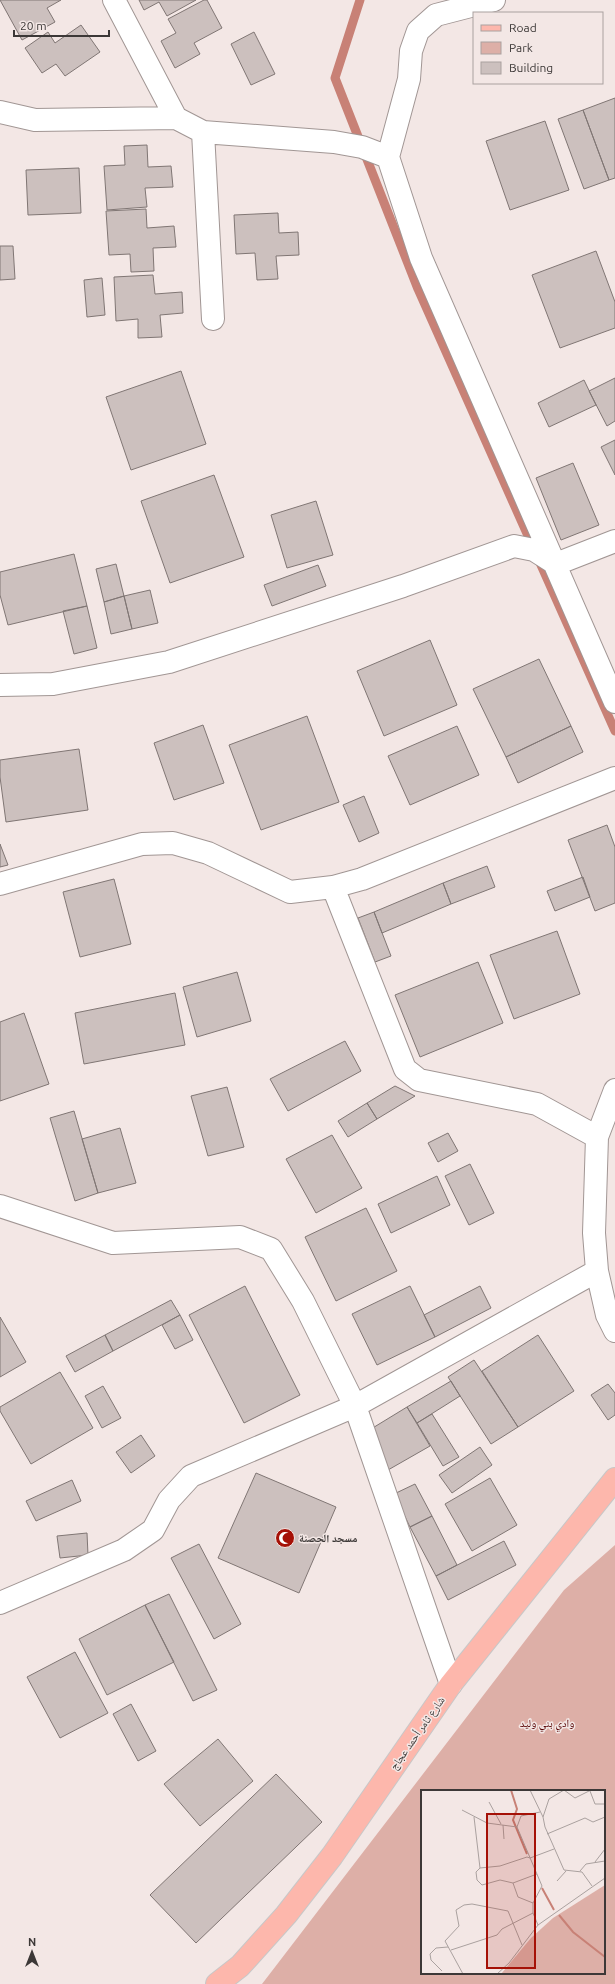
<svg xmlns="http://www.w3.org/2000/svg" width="615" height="1984" font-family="Ubuntu,'Noto Naskh Arabic',sans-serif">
  <rect width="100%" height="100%" fill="#f3e7e5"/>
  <path fill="#ddafa7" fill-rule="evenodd" d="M615,1545V1984H262L564,1590ZM422,1791H604V1973H422Z"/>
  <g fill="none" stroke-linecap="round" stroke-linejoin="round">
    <path stroke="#c88176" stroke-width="9" d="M360,0L335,78L418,289L615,731"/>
  </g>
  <path fill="#ccc0be" stroke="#807674" d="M0,0H61L47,8L55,22L22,40Z
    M139,0H196L167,16L159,2L144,10Z
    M204,0H207L222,28L194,43L200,54L175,68L161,41L176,33L168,19Z
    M81,25L100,52L65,76L56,64L42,73L25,48L48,32L55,43Z
    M254,32L275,74L251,85L231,44Z
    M615,98V178L609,180L583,110Z
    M583,110L609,180L584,189L558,119Z
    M545,121L569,190L510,210L486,141Z
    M147,145L148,167L171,166L173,187L145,188L147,207L107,210L104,166L125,165L124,146Z
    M79,168L81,213L28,215L26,170Z
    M146,209L147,228L174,226L176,247L153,248L154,271L131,272L130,254L109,255L106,211Z
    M278,213L279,233L298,232L299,255L276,256L278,279L257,280L255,253L236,254L234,215Z
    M0,246H13L15,279L0,280Z
    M596,251L615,302V328L560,348L532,275Z
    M153,275L155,294L182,292L183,313L160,315L162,337L138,338V319L116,321L114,277Z
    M102,278L105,315L87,317L84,280Z
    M181,371L206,444L131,470L106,397Z
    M615,378V421L607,426L589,391Z
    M584,380L596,405L549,427L538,403Z
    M615,440V475L601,447Z
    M573,463L599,525L561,540L536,478Z
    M214,475L244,557L170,583L141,501Z
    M316,501L333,555L287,568L271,515Z
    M74,554L87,606L8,625L0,595V572Z
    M116,564L124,596L104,602L96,569Z
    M318,565L326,586L272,606L264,585Z
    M150,590L158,623L132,629L124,596Z
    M124,596L132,629L111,634L104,602Z
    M87,606L97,648L74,654L63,611Z
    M430,640L457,705L384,736L357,671Z
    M539,659L571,726L506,757L473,689Z
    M307,716L339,802L261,830L229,745Z
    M203,725L224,783L174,800L154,743Z
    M457,726L479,775L410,805L388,756Z
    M571,726L583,752L518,783L506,757Z
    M79,749L88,810L6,822L0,777V760Z
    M364,796L379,833L359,842L343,805Z
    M607,825L615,847V903L595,911L568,840Z
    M0,844L8,865L0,867Z
    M487,866L495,887L451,904L443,883Z
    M583,877L590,897L555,911L547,891Z
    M114,879L131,944L80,957L63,892Z
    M443,883L451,904L382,933L374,912Z
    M374,912L391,956L375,962L358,918Z
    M557,931L580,994L514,1019L490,955Z
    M478,962L503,1023L420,1057L395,995Z
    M237,972L251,1021L197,1037L183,987Z
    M175,993L185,1045L84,1064L75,1013Z
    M24,1013L49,1084L0,1101V1022Z
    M345,1041L361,1071L288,1111L270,1079Z
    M395,1086L415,1096L377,1119L367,1103Z
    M227,1087L244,1147L208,1156L191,1096Z
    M367,1103L377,1119L348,1137L338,1121Z
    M74,1111L98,1193L75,1201L50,1118Z
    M120,1128L136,1183L98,1193L82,1139Z
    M448,1133L458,1151L438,1162L428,1143Z
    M332,1135L362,1188L316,1213L286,1159Z
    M470,1164L494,1213L469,1225L445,1176Z
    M437,1176L450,1205L391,1233L378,1204Z
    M366,1208L397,1271L336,1301L305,1237Z
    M245,1286L300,1395L244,1423L189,1315Z
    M410,1286L435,1337L377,1365L352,1314Z
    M480,1286L491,1308L435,1337L424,1315Z
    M171,1300L180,1315L113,1351L105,1335Z
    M180,1315L193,1340L175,1349L162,1325Z
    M0,1317L26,1362L0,1377Z
    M105,1335L113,1351L75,1372L66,1356Z
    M538,1335L574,1391L518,1427L482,1371Z
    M474,1360L518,1427L491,1444L448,1377Z
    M60,1372L93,1428L31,1464L0,1411V1407Z
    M451,1381L460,1396L417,1423L407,1407Z
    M608,1384L615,1393V1415L608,1420L591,1395Z
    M103,1386L121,1418L102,1428L85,1396Z
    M407,1407L430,1446L388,1470L371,1429Z
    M432,1414L459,1457L443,1466L417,1423Z
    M141,1435L155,1456L131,1473L116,1452Z
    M480,1447L492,1465L452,1493L439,1475Z
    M256,1473L336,1507L299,1593L218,1558Z
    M490,1478L517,1525L472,1551L445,1504Z
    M72,1480L81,1501L36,1521L26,1501Z
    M415,1484L432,1516L410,1527L394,1494Z
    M432,1516L457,1565L436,1576L410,1527Z
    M87,1533L88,1555L60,1558L57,1536Z
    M504,1541L516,1565L448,1600L436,1576Z
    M199,1544L241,1624L214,1639L171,1558Z
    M169,1594L217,1690L193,1701L145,1605Z
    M145,1605L174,1662L107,1695L79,1639Z
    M75,1652L108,1713L60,1738L27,1677Z
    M131,1704L156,1751L138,1761L113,1714Z
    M218,1739L253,1781L200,1826L164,1784Z
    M276,1774L322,1822L196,1943L150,1895Z"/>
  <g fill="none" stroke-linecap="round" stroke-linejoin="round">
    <g stroke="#a19694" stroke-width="24">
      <path id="minor" d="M114,0L176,118
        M494,0L436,15L418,31L411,51L409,79L388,157L421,258L615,702
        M0,112L35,120L176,118L203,132L334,142L362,147L388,157
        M203,132L213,319
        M0,685L53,684L169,662L403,586L514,546L534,550L556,564L615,541
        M0,884L142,844L173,843L208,853L290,892L333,887L362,879L615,778
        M333,887L405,1069L419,1080L537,1104L597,1137
        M615,1090L597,1137L594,1233L597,1271L607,1315L615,1331
        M0,1206L113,1243L240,1237L271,1249L303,1301L355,1406L451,1684
        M0,1603L124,1550L153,1530L169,1500L191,1476L355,1406L597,1271"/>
    </g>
    <g stroke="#c8c7c7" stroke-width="24">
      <path id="primary" d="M217,1984L240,1966L286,1915L332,1856L451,1684L615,1479"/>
    </g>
    <use href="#minor" stroke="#fff" stroke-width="22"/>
    <use href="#primary" stroke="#fdb7ac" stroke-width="22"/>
  </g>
  <defs>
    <g id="mosque-disc" transform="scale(1)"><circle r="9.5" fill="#a51107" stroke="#f3e7e5"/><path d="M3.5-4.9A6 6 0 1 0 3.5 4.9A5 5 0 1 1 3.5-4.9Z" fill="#fff"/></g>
  </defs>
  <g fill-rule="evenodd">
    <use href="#mosque-disc" x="285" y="1538"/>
  </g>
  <g text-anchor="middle" stroke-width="3" stroke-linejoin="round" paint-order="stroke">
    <g font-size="11" font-weight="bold" fill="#3c3837" stroke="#f3e7e5" text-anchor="start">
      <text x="299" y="1542">مسجد الحصنة</text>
    </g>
    <g font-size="11" fill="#560000" stroke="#f3e7e5">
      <text x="547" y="1727">وادي بني وليد</text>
    </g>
    <g font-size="11" fill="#3c3837" stroke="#f3e7e5">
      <text transform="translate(417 1733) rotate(-55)" y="4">شارع ثامر أحمد عجاج</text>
    </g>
  </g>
  <g transform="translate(421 1790)">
    <rect width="184" height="184" fill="#f3e7e5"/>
    <path d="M184,95V184H80L110,148L132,128Z" fill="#ddafa7"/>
    <path fill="none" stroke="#c88176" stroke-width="2" d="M90,0L96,19L92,30L106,64M121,98L133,120M138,125L152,142L184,167"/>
    <path fill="none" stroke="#aaa19f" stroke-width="1" d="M109,0L122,27M143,0L128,9L122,27L124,37L143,80L161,82L171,96M143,0L154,8L170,0M169,1L174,14H184M68,12L80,34M41,20L66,33L96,37M53,27L59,78M82,35L83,49M126,44L164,28L172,32L184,27M174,72L184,59M159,81L165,74L184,71M116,84L92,93L79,90L61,95L56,90L55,82L59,78L79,76L106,67L109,68L133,59M136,91L145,81M92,93L97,107L112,113M117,135L112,123V113L121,96L96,37L100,26L119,22M30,160L76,145L81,139L112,123M21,181L10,170L9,164L15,158L27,157M42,184L24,151L38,136L35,120L43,115L51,114L87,121L101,155M76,184L88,173L117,135L184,88"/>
    <path fill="#a51107" fill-opacity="0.15" stroke="#a51107" stroke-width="2" d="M66,24H114V178H66Z"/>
    <rect width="184" height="184" fill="none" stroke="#3c3837" stroke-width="2"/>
  </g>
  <rect x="473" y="12" width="130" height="72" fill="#f3e7e5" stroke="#aaa19f"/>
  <rect x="481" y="25" width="20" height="6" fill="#fdb7ac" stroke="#aaa19f"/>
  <text x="509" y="32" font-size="12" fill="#3c3837">Road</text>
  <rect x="481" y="42" width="20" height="12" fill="#ddafa7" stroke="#aaa19f"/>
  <text x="509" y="52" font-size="12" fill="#3c3837">Park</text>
  <rect x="481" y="62" width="20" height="12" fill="#ccc0be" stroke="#aaa19f"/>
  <text x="509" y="72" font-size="12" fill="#3c3837">Building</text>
  <g transform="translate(32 1952)" stroke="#f3e7e5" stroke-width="3" paint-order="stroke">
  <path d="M0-3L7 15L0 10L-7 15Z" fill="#3c3837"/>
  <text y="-6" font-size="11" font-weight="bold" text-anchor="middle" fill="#3c3837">N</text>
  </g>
  <path d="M14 30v6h95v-6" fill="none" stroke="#3c3837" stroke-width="2"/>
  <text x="20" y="30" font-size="12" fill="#3c3837" stroke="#f3e7e5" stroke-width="3" paint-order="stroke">20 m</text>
</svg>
